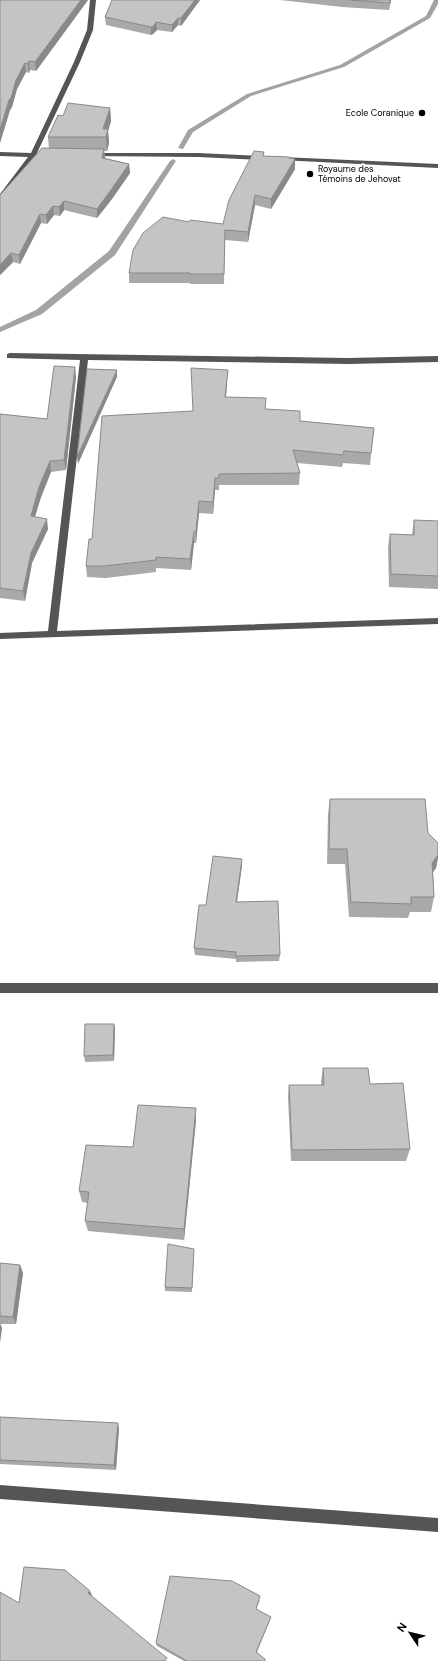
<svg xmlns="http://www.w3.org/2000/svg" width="438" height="1661" font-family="'DM Sans',sans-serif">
  <rect width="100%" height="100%" fill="#fff"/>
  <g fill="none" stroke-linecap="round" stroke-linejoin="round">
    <path fill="#a3a3a3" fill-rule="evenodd" d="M434,0H438V4L430,18L344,67L251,96L193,132L183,149L178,148L188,130L247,94L340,65L426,16Z
      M173,159L176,161L115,255L42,314L0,332V327L36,310L109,251L170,161Z"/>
    <path fill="#555" fill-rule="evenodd" d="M90,0H96L93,30L80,62L37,153H50L53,155L50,157H35L2,200L0,201V194L28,157L0,156V152L31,153L74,62L87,30Z
      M92,153H198L264,156L267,158L264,160L198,157L90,156L89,155Z
      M282,157L438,164V168L280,160L279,159Z
      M10,353L348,358L438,356V362L348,364L88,360L57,631L438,618V624L0,639V633L48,631L80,360L7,358V354Z
      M0,983H438V993H0Z
      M0,1485L438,1518V1532L0,1499Z"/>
  </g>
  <path fill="#a9a9a9" d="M0,0H88L36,71L30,70L29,73L26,72L17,89L12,107L10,110L0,143Z
    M112,0H200L181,26L178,25L172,32L157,30L153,34L151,35L106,25L105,17Z
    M280,0H391L389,10L342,7Z
    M110,108L111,121L108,131L109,143L107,151H104L105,158L129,164L130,173L112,199L97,218L64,210L60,216L54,215L47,224L41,223L20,264L13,262L0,275V195L49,149L48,137L63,116Z
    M264,156L289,157V158L295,159V169L271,209L255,205L248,242L225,240L224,284H190V283H129V273L189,222L223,224Z
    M76,377L66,470L51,472L41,497L35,517L48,529L32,563L25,601L0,598V414L47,419Z
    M227,382L226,397L300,421L374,428L370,465L343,463L342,467L297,463L300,473L299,485H219V490H215L213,514L199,513L196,543H194L191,570L156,568V572L106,578L87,577L86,566L92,539L193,411Z
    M414,520L438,521V589L389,587L388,547L390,534L412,535Z
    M330,799L428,833L438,845V858L436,868L433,872L434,897L431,912H410L408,918L349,917L345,864H327L328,814Z
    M242,865L237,902L280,955L279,961L236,962V959L195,955L194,948L206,905Z
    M114,1024L115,1029L114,1061L85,1062L84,1056Z
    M323,1068L370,1084L410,1149L406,1161H291L288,1097L289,1085H321V1081Z
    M196,1108V1120L184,1240L88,1231L85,1221L88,1203L82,1202L79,1191L133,1147Z
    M194,1249L192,1292L165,1291V1287Z
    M0,1263L20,1265L23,1273L16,1324H0L2,1328L0,1342Z
    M0,1417L119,1428L116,1470L0,1464Z
    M260,1600L256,1609L270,1620L257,1652L265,1661H184L157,1646L156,1643Z"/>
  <path fill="#898989" d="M81,0H88L36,71L35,62Z
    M195,0H200L181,26V18Z
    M390,0H391L389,10L390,3Z
    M178,18V25L172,32V25Z
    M156,22L157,30L153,34L151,35V27Z
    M29,61L30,70L29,73L28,64Z
    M25,63L26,72L17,89L12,107L10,110L0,143V130L9,100L16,80Z
    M110,108L111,121L108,131L109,143L107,151L106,137L103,129Z
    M104,149L105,158L102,167V158Z
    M295,159V169L271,209V199Z
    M129,164L130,173L112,199L97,218V209Z
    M255,195V205L248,242V232Z
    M64,201V210L60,216L59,207Z
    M53,206L54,215L47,224L46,215Z
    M40,214L41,223L20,264L19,255Z
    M11,253L13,262L0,275V265Z
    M75,367L76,377L66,470L64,460Z
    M117,370V377L78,464L77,457Z
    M228,370L227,382L225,408V397Z
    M50,461L51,472L41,497L32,526L31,516L39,487Z
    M215,478V490L213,514V502Z
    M199,501V513L196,543V531Z
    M47,519L48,529L32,563L25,601L23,591L31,553Z
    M194,532V543L191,570L190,559Z
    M438,855V858L436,868L429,878L432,863Z
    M242,859V865L236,908V902Z
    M114,1024L115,1029L114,1061L113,1055Z
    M196,1108V1120L184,1240V1229Z
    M20,1265L23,1273L16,1324L13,1317Z
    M0,1323L2,1328L0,1342Z
    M118,1423L119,1428L116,1470L114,1465Z
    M90,1591L92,1595L90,1597L88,1593Z"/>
  <path fill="#c4c4c4" stroke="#898989" d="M0,0H81L35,62L29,61L28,64L25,63L16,80L11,98L9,100L0,130Z
    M112,0H195L181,18H178L172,25L156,22L153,27H151L105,17Z
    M351,0H390V3Z
    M68,103L110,108L103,129H108L106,137H48L58,115L63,116Z
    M42,148L104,149L102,158L129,164L111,190L97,209L64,201L59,207L53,206L46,215L40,214L19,255L11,253L0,265V195Z
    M254,151L264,152L263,156L289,157V158L295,159L271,199L255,195L248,232L225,230L224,274H190V273H129L133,250L143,233L163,217L189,222L190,220L223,224L229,200Z
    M54,366L75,367L64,460L50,461L39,487L31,516L47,519L31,553L23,591L0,588V414L47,419Z
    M191,368L228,370L225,397L266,398L265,409L300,411V421L374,428L371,453L344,451L343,455L293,450L300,473L219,474V478H215L213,502L199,501L196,531L194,532L190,559L156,557V560L105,566H86L89,539H92L102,416L193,411Z
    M87,369L117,370L77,457Z
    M414,520L438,521V576L391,574L390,534L414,535Z
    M330,799H425L428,833L438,843V855L432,863L434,897H411V904L351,902L347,849H329Z
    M213,856L242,859L236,902L278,901L280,955L236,956V952L194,948L199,905H206Z
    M85,1024H114L113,1055L84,1056Z
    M323,1068H368L370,1084L403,1083L410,1149L292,1150L289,1085H324Z
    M138,1105L196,1108L184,1229L85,1221L89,1192L79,1191L86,1145L133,1147Z
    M168,1244L194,1249L192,1288L165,1287Z
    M0,1263L20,1265L13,1317L0,1316Z
    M0,1417L118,1423L114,1465L0,1460Z
    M24,1567L65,1570L90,1591L88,1593L167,1658L165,1661H0V1592L19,1603Z
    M170,1576L232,1581L260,1596L256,1609L271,1617L256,1652L265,1659V1661H187L156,1643Z"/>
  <g fill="#000" stroke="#fff" stroke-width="1.5">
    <circle cx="422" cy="113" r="4"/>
    <circle cx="310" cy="174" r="4"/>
  </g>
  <g text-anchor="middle" stroke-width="3.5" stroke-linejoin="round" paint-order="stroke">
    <g font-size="9" fill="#000" stroke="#fff" text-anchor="end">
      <text x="414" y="116">Ecole Coranique</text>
      <text x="318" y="172" text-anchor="start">Royaume des<tspan x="318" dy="10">Témoins de Jehovat</tspan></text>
    </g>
  </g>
  <g transform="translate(410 1633) rotate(305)" stroke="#ffffff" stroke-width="3" paint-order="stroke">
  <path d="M0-3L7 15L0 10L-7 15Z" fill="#000000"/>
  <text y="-6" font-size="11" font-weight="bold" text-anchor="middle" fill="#000000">N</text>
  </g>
</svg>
